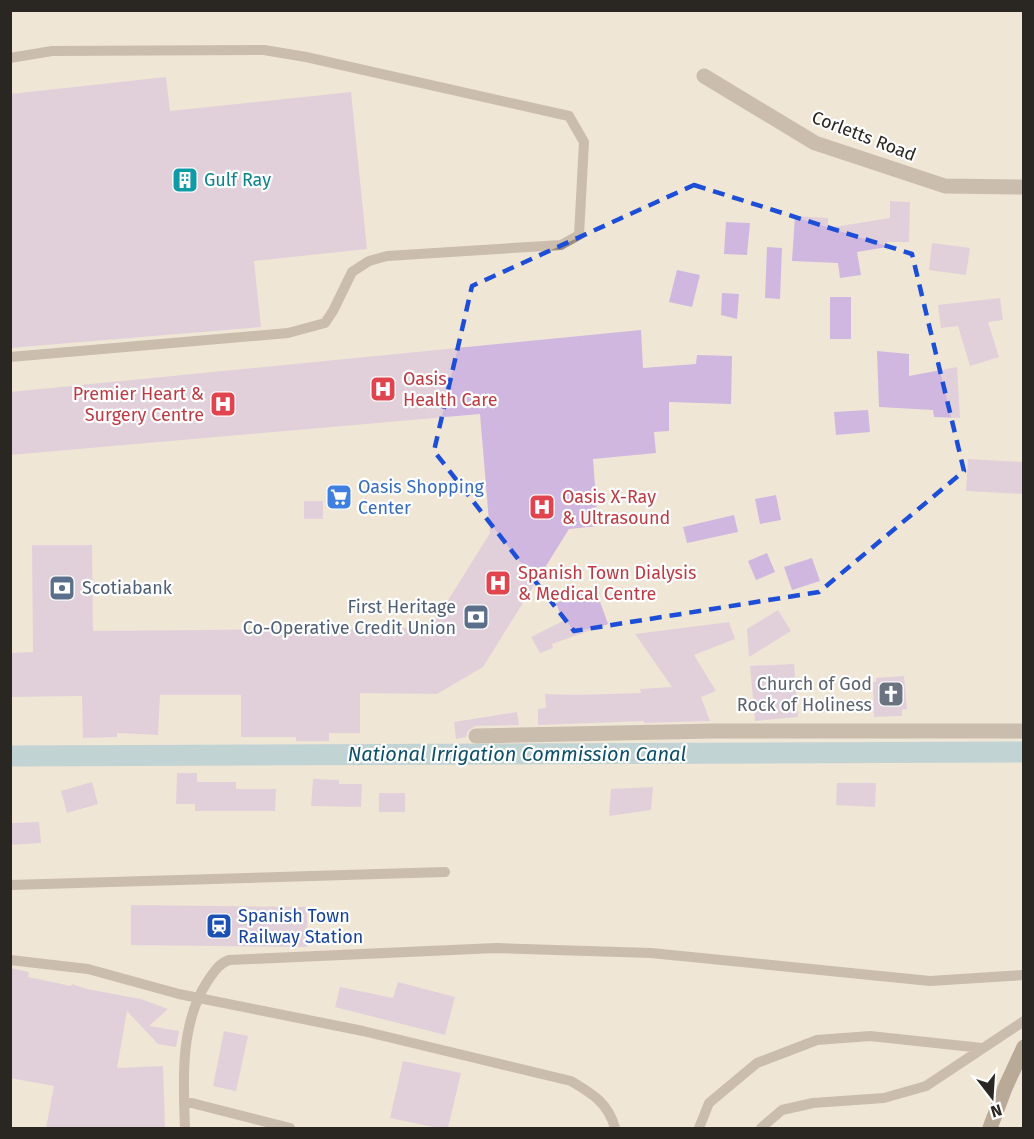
<svg xmlns="http://www.w3.org/2000/svg" width="1034" height="1139" font-family="'Fira Sans',sans-serif">
  <rect width="100%" height="100%" fill="#f0e6d6"/>
  <g fill="none" stroke-linecap="round" stroke-linejoin="round">
    <path stroke="#8abcd3" stroke-width="21" d="M10,756L1024,752"/>
  </g>
  <path fill="#cfb7e0" d="M166,77L170,111L351,92L367,249L254,261L261,327L10,348V94Z
    M890,201L910,202L909,242H886L887,247L857,252L861,275L840,278L838,263L792,261L795,216L828,218V228L890,218Z
    M726,222L750,223L747,255L724,254Z
    M932,243L970,248L966,275L929,270Z
    M767,247L782,248L780,299L765,298Z
    M677,270L700,275L692,307L669,302Z
    M722,293L739,294L737,319L721,315Z
    M830,297H851V339H830Z
    M1000,298L1003,320L988,322L999,357L970,366L958,326L941,328L938,305Z
    M641,330L643,368L696,364L697,355L732,356L731,404L669,402V431L654,432L656,453L593,459L598,526L569,529L483,667L437,694L360,693V733H329V741H296V737H241V695H160L158,735L117,733V737L83,738L82,696L10,697V653L33,652L32,545H92L93,631L422,628L437,618L490,533L480,414L10,455V392Z
    M877,351L909,354V376L957,367L960,418L934,417L933,410L879,407Z
    M868,410L870,432L836,435L834,412Z
    M968,459L1023,462V494L966,491Z
    M776,495L781,520L760,524L755,499Z
    M304,501H323V519H304Z
    M734,515L738,532L687,543L683,527Z
    M767,553L775,572L756,580L748,561Z
    M812,558L820,581L792,590L784,567Z
    M595,588L608,624L552,644L553,648L540,653L531,637L563,621L556,603Z
    M778,610L791,631L749,657L747,629Z
    M729,622L735,639L694,655L716,691L701,697L710,721L644,723V721L538,725V709L546,708L545,694L575,695L641,693L640,689L672,687L635,634Z
    M794,664L798,717L755,721L750,666Z
    M904,676L907,709L902,710V716L874,717L873,682H876V678Z
    M517,712L519,725L475,726L468,731L466,737L456,739L454,722Z
    M177,773H197V782H236V789H276L275,811H195V804H176Z
    M313,779L339,780V784H362L361,807L311,806Z
    M92,782L98,804L67,813L61,791Z
    M837,783H876L875,807L836,805Z
    M653,787L651,810L609,816L611,789Z
    M379,793H405V812H379Z
    M39,822L41,843L10,845V823Z
    M131,905L307,907V947L131,945Z
    M10,968L29,972L28,977L71,986L72,984L87,989L141,999L168,1009L149,1026L179,1031L176,1047L158,1044L127,1011L117,1068L163,1066L165,1128H46L54,1086L10,1078Z
    M398,982L455,997L445,1035L335,1007L340,987L393,998Z
    M224,1031L248,1036L236,1091L213,1086Z
    M403,1061L461,1073L448,1128H438L390,1118Z"/>
  <g fill="none" stroke-linecap="round" stroke-linejoin="round">
    <path stroke="#9b8c7d" stroke-width="10" d="M10,58L52,51L264,50L306,57L569,116L584,142L579,235L561,245L387,256L369,261L352,272L333,311L325,323L288,333L10,357
      M10,885L445,872
      M10,960L88,969L179,994L363,1031L571,1081C593,1094 608,1103 615,1128
      M184,1101L290,1128
      M185,1128C183,1081 180,1024 207,982C214,972 218,964 229,960L496,948L651,953L930,981L1024,975
      M699,1128L709,1103L757,1063L817,1040L870,1036L982,1048
      M761,1128L782,1110L813,1103L884,1098L926,1086L1024,1021"/>
    <path stroke="#9b8c7d" stroke-width="15" d="M704,76L815,143L945,186L1024,187
      M476,736L714,731H1024"/>
    <path stroke="#77604c" stroke-width="15" d="M990,1128L1005,1088L1024,1047"/>
  </g>
  <path d="M0 0H1034V1139H0ZM694,185L912,254L964,471L819,592L574,631L434,451L472,286Z" fill="#f0e6d6" fill-opacity=".55" fill-rule="evenodd"/>
  <path fill="none" stroke="#1d4ed8" stroke-width="4.5" stroke-dasharray="12 8" stroke-linejoin="round" d="M694,185L912,254L964,471L819,592L574,631L434,451L472,286Z"/>
  <defs>
    <g id="building-square" transform="scale(1.35)"><rect x="-9" y="-9" width="18" height="18" rx="4" fill="#0f9aa8" stroke="#fff"/><path d="M-4-6H4V6H1V3H-1V6H-4ZM-2.5-4.3h1.7v1.8h-1.7ZM.8-4.3h1.7v1.8H.8ZM-2.5-1h1.7V.8h-1.7ZM.8-1h1.7V.8H.8Z" fill="#fff"/></g>
    <g id="hospital-square" transform="scale(1.35)"><rect x="-9" y="-9" width="18" height="18" rx="4" fill="#e0444e" stroke="#fff"/><path d="M-5-5h3v3.5h4V-5h3V5h-3V1.5h-4V5h-3Z" fill="#fff"/></g>
    <g id="supermarket-square" transform="scale(1.35)"><rect x="-9" y="-9" width="18" height="18" rx="4" fill="#3f7fe0" stroke="#fff"/><path d="M-6-5.5h2.5l.6 2H6L4.5 2H-2.5L-4.4-4H-6ZM-1.5 3.2a1.3 1.3 0 1 0 .1 0ZM3 3.2a1.3 1.3 0 1 0 .1 0Z" fill="#fff"/></g>
    <g id="bank-square" transform="scale(1.35)"><rect x="-9" y="-9" width="18" height="18" rx="4" fill="#5c6f8a" stroke="#fff"/><path d="M-6-4H6V4H-6ZM0-2.3a2.3 2.3 0 1 0 0 4.6a2.3 2.3 0 1 0 0-4.6Z" fill="#fff"/></g>
    <g id="church-square" transform="scale(1.35)"><rect x="-9" y="-9" width="18" height="18" rx="4" fill="#6b7280" stroke="#fff"/><path d="M-1.2-6h2.4v3.5h3.3v2.4h-3.3V6h-2.4V-.1h-3.3v-2.4h3.3Z" fill="#fff"/></g>
    <g id="station-square" transform="scale(1.35)"><rect x="-9" y="-9" width="18" height="18" rx="4" fill="#1a4fb4" stroke="#fff"/><path d="M-3-6H3Q5-6 5-4V2Q5 4 3 4L4.5 6H3L1.5 4h-3L-3 6H-4.5L-3 4Q-5 4-5 2V-4Q-5-6-3-6ZM-3.5-4v3h7v-3ZM-3.5 1v1.5H-2V1ZM2 1v1.5H3.5V1Z" fill="#fff"/></g>
  </defs>
  <g fill-rule="evenodd">
    <use href="#building-square" x="185" y="180"/>
    <use href="#hospital-square" x="383" y="389"/>
    <use href="#hospital-square" x="223" y="404"/>
    <use href="#supermarket-square" x="339" y="497"/>
    <use href="#hospital-square" x="542" y="507"/>
    <use href="#hospital-square" x="498" y="583"/>
    <use href="#bank-square" x="62" y="588"/>
    <use href="#bank-square" x="476" y="617"/>
    <use href="#church-square" x="891" y="694"/>
    <use href="#station-square" x="219" y="926"/>
  </g>
  <g text-anchor="middle" stroke-width="4.5" stroke-linejoin="round" paint-order="stroke">
    <g font-size="18" fill="#2a2621" stroke="#fff">
      <text transform="translate(864 136) rotate(21)" y="6">Corletts Road</text>
    </g>
    <g font-size="18" fill="#0d838f" stroke="#fff" text-anchor="start">
      <text x="204" y="186">Gulf Ray</text>
    </g>
    <g font-size="18" fill="#be3a42" stroke="#fff" text-anchor="start">
      <text x="403" y="385">Oasis<tspan x="403" dy="21">Health Care</tspan></text>
      <text x="204" y="400" text-anchor="end">Premier Heart &amp;<tspan x="204" dy="21">Surgery Centre</tspan></text>
      <text x="562" y="503">Oasis X-Ray<tspan x="562" dy="21">&amp; Ultrasound</tspan></text>
      <text x="518" y="579">Spanish Town Dialysis<tspan x="518" dy="21">&amp; Medical Centre</tspan></text>
    </g>
    <g font-size="18" fill="#366cbe" stroke="#fff" text-anchor="start">
      <text x="358" y="493">Oasis Shopping<tspan x="358" dy="21">Center</tspan></text>
    </g>
    <g font-size="18" fill="#4e5e75" stroke="#fff" text-anchor="start">
      <text x="82" y="594">Scotiabank</text>
      <text x="456" y="613" text-anchor="end">First Heritage<tspan x="456" dy="21">Co-Operative Credit Union</tspan></text>
    </g>
    <g font-size="18" fill="#5b616d" stroke="#fff" text-anchor="end">
      <text x="872" y="690">Church of God<tspan x="872" dy="21">Rock of Holiness</tspan></text>
    </g>
    <g font-size="18" fill="#164399" stroke="#fff" text-anchor="start">
      <text x="238" y="922">Spanish Town<tspan x="238" dy="21">Railway Station</tspan></text>
    </g>
    <g font-size="20" font-style="italic" fill="#0c4f68" stroke="#fff">
      <text x="517" y="761">National Irrigation Commission Canal</text>
    </g>
  </g>
  <rect width="1034" height="1139" fill="none" stroke="#2a2621" stroke-width="24"/>
  <g transform="translate(992 1097) rotate(163)" stroke="#ffffff" stroke-width="4.5" paint-order="stroke">
  <path d="M0-4.5L10 22L0 15L-10 22Z" fill="#2a2621"/>
  <text y="-9" font-size="16" font-weight="bold" text-anchor="middle" fill="#2a2621">N</text>
  </g>
</svg>
